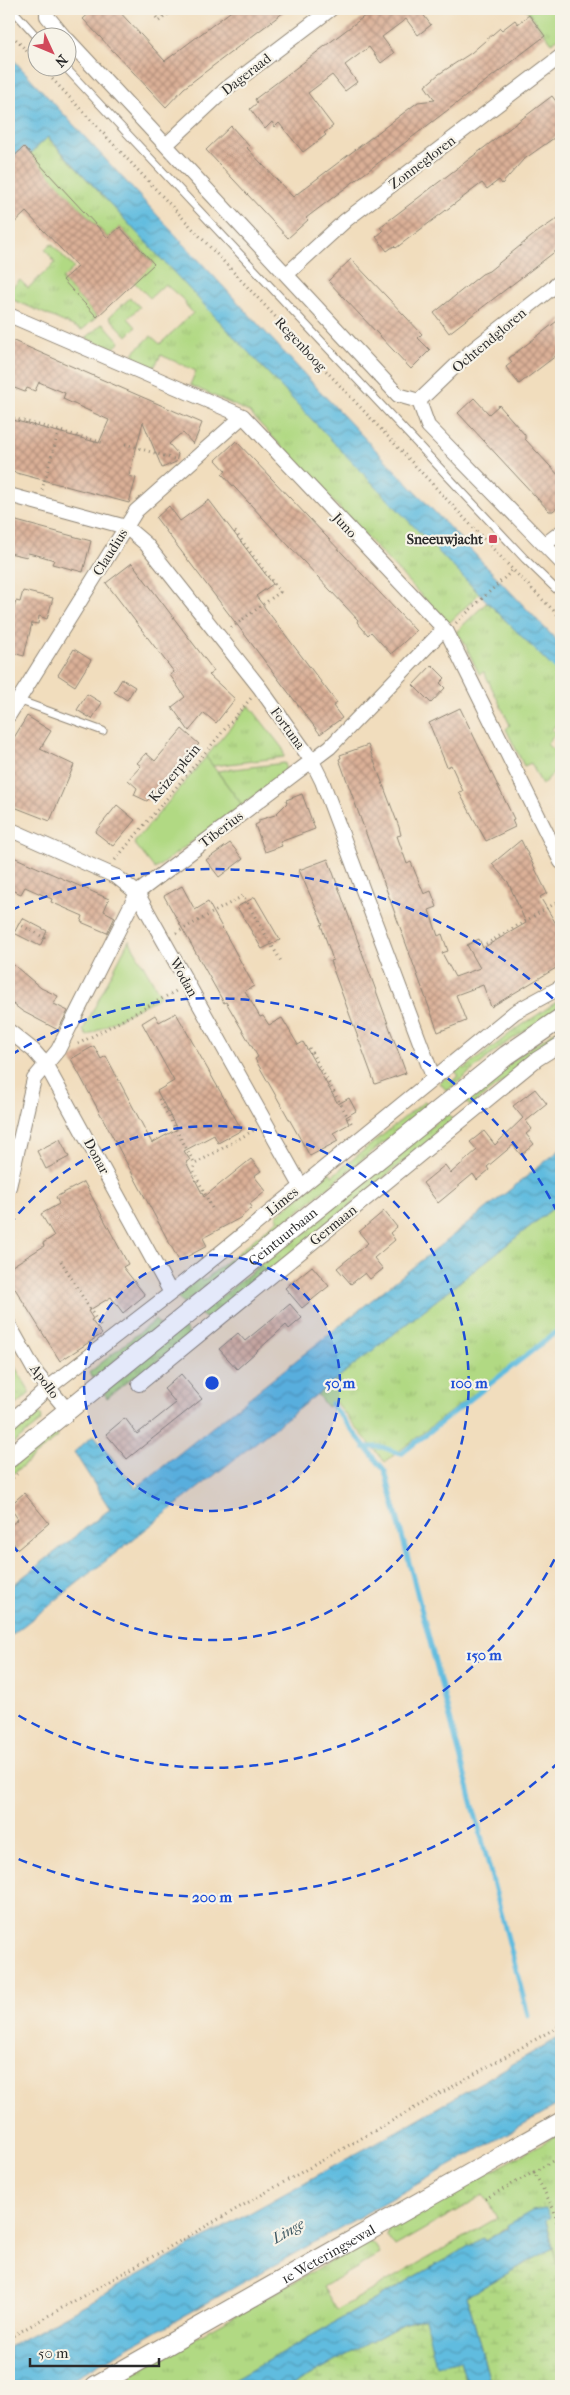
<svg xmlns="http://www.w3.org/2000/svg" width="570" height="2395" font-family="'IM FELL French Canon',serif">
  <defs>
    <pattern id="grass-tufts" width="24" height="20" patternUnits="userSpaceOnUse" patternTransform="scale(1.25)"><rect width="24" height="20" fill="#b1d983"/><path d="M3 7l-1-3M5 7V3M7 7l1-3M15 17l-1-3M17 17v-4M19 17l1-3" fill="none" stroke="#98ba71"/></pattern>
    <pattern id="wetland-marsh" width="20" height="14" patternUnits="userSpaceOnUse" patternTransform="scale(1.25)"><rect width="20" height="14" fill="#b1d983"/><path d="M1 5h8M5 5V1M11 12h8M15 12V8" fill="none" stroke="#98ba71"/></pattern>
    <pattern id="water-waves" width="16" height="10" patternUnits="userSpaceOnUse" patternTransform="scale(1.25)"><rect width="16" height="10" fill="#61bcdf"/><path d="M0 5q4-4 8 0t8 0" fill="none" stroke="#5099b5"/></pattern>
    <pattern id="building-cross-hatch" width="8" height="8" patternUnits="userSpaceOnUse" patternTransform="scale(1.25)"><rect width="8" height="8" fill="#dbb097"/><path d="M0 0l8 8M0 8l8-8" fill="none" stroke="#b28f7b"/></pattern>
  </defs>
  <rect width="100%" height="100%" fill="#f7f3e8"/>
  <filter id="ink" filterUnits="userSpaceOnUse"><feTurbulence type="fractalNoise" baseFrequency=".02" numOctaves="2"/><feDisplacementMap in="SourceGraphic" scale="10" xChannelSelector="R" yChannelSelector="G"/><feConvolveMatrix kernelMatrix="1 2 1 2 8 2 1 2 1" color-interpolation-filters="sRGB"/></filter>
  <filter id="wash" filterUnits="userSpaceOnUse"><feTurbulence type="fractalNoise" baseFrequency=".0096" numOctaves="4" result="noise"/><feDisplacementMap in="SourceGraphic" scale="20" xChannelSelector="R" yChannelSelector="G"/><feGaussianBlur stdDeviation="1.12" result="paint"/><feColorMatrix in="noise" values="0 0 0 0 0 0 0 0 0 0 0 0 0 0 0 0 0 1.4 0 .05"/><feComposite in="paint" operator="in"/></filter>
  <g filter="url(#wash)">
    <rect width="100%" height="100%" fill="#f1ddbd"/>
    <path fill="url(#grass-tufts)" stroke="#6e8257" d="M526,9H561V36L552,43Z
      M47,137L479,594L448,624L249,412L190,385L196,371L161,355L153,369L133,361L134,352L151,336L160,344L193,313L185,304L186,302L165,284L150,298L134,282L154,263L120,227L108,238L30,154Z
      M52,244L74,268L62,279L97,317L82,330L9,298V290L20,280L28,288L55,263L45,249Z
      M130,298L140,307L128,318L136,327L127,336L109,317Z
      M103,323L120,342L112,350L86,338Z
      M487,602L561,676V719L552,729L556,733L547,744L561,758V765L542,785L531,763L524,766L506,729L510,725L484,672L479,674L463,640L456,632Z
      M249,705L283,749L284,757L213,766L206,757Z
      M285,763L286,772L242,805L217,771Z
      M561,999V1007L502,1046L447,1091L440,1083L446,1077L451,1082L459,1076L455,1071L460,1066L464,1069L512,1032Z
      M561,1028V1039L470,1106L464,1100L528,1049Z
      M425,1101L429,1106L183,1304L177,1296L200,1278L203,1281L279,1219L276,1216L330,1172L332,1176Z
      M448,1113L453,1121L209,1320L200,1314Z
      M561,1202V1327L385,1462L335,1402L327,1407L317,1394Z
      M155,1320L160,1325L93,1378L89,1373Z
      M184,1327L189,1335L137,1378L135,1375L107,1398L104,1393Z
      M9,1357L29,1390V1394L9,1410Z
      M37,1410L42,1418L40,1422L9,1447V1433Z
      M55,1432L58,1437L9,1477V1470Z
      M561,2133V2190L559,2192L560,2199L557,2202L561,2209V2279L546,2219L541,2211H532L485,2241L483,2238L223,2386H109L367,2241L375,2245L380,2254L323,2287L337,2310L497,2218L484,2195L395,2246L387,2236L388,2229Z"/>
    <path fill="url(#wetland-marsh)" stroke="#6e8257" d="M553,2248L561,2279V2386H491L467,2296Z
      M426,2318L436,2365L460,2360L467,2386H290L403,2324Z"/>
    <path fill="#b1d983" stroke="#6e8257" d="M206,757L242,805L155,869L134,843Z
      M129,940L161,996L87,1036L83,1030Z"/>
    <path fill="url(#water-waves)" stroke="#467485" d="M9,55L319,390L561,645V676C385,501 217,319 48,137L30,154L24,147L9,161Z
      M561,1149V1202L9,1637V1588L110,1509L74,1452L94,1435L136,1488Z
      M561,2036V2103L60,2386H9V2347L397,2131Z
      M546,2209L550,2216L546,2220L553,2248L467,2296L491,2386H467L460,2360L436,2366L425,2318L403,2324L290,2386H223L483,2238L485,2241L508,2228L507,2225L532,2211Z"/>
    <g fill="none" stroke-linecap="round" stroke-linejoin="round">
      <path stroke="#61bcdf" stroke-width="5" d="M331,1404L385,1471L528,2015
        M364,1447H382L401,1454L561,1328"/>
    </g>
    <g id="blocks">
      <path fill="url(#building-cross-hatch)" d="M94,9H117L165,61L234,9H288L184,88L166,107L83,19Z
        M374,9H419L431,25L418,35L406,19L382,37L394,53L381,63L369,47L345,65L357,82L345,91L332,75L308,93L333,126L324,133L326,135L303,152L279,123L275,127L272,122L265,129L250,109L257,103L255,99Z
        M529,15L545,36L306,218L308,220L288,238L206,150L231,126L249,146L247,148L293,197L418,102L435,100L425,86L439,74L471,53L500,28L502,30L515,20L518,24Z
        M552,96L561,108V133L523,160L502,184L499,180L487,189L482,183L396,248L394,246L387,251L376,237L383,231L380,227Z
        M24,147L108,238L120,227L154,264L97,317L63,280L78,267L26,212L9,228V161Z
        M561,216V247L449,333L434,313L482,274L489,271L536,233Z
        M351,259L422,334L418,338L430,350L411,369L328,281Z
        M561,318V352L519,384L506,367L512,362L509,358Z
        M9,339L202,423L196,438L193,444L183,433L179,435L169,444L178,454L176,462L162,468L143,422L129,476L136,478L129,503L9,471V419L99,443L109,420L63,399L65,393L39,382L35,391L27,388L25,392L9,386Z
        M474,398L489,414L499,405L525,435V439L561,478V504L553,511H549L458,413Z
        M236,441L416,631L391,654L371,632L368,635L357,622L358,620L222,474L226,471L216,460Z
        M209,500L273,584L256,596L337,703L333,706L342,718L320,734L156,518L169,506L180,521Z
        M9,519L91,541L83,572L52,564L54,560L41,556L28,553L27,557L9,553Z
        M132,563L214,671L209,675L235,699L216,723L204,713L189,731L172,707L185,697L170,675L174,672L106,583Z
        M23,591L53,598L47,619L39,616L38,624L32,623L24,656L9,652V619L11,620L16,601L20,602Z
        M74,649L91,660L75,686L58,675Z
        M432,665L445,678L440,683L445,688L431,703L413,685Z
        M122,679L135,687L127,700L114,692Z
        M87,694L102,703L92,719L77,710Z
        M460,708L514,819L512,820L515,827L486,841L459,792L463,791L451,765L447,767L429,723Z
        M27,716L51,731L40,749L74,765L50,821L9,805V746Z
        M182,729L199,744L147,801L134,795L137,788L128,780L141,766L137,763L146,753L155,761Z
        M368,745L399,827L401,835L397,836L407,864L411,862L424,894L431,891L437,907L429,910L438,936L442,934L448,951L442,953L455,977L480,968L467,945L479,939L483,948L526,923L508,882L492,864L521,840L547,893L540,897L561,932V965L491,1007L483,985L456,995L466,1021L438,1032L339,759L341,758L340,755Z
        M302,794L315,829L280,842L282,846L265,852L255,825L259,823V820L275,815L287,803L286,800Z
        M117,805L135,820L113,846L95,832Z
        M230,843L243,859L219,877L206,860Z
        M9,855L109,899L104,911L115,917L107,933L81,922L83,916L51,902L52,899L25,887L21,894L9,889Z
        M328,859L406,1073L375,1084L330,961L333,960L321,925L323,924L299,870Z
        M182,886L195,910L208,902L254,986L245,991L260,1017L263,1016L269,1025L282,1018L298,1045L303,1042L338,1104L349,1098L356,1111L346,1117L349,1124L333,1133L338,1141L310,1156L255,1059L258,1057L226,1002L224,1003L164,896Z
        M255,897L280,940L262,949L237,907Z
        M22,918L47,931L40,946L14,933Z
        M9,961L41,988L58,996L54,1004L68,1011L58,1030L22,1011L9,1001Z
        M176,1013L242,1130L218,1143L214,1135L184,1151L190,1160L186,1162L204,1197L251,1159L261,1171L254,1176L266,1191L250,1204L252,1207L240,1218L203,1238L207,1246L179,1261L71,1059L94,1046L101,1059L106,1056L152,1143L177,1129L157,1091L174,1081L142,1023L155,1015L159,1022Z
        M535,1089L547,1104L526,1121L532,1129L526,1134L534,1144L521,1155L513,1145L487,1167L489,1170L477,1180L473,1174L438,1203L423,1183L445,1165L451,1173L477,1150L470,1142L484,1131L495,1145L523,1118L513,1106Z
        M60,1139L69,1157L46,1169L37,1151Z
        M84,1182L128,1264L123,1267L145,1295L123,1313L111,1297L88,1311L93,1319L91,1320L102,1334L60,1361L9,1279V1268L44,1246L43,1243L54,1236L41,1214L59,1204L56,1197Z
        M384,1211L397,1227L390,1233L395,1240L374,1258L383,1269L370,1279L365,1273L351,1284L337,1268L368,1243L359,1232Z
        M312,1266L329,1286L302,1308L285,1288Z
        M290,1304L302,1318L289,1329L286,1325L237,1369L219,1349L238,1333L245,1341Z
        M181,1374L202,1399L127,1459L106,1434L125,1418L137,1434L176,1403L164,1389Z
        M24,1493L49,1523L18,1549L9,1537V1527L18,1519L9,1506Z"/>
    </g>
  </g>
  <g filter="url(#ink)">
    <use href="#blocks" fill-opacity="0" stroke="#8e8474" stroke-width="1"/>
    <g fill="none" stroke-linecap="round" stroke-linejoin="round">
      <g stroke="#8e8474" stroke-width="9">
        <path id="lane" d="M12,9L38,38
          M66,68L525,559L561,594
          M18,700L103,731"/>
      </g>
      <g stroke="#8e8474" stroke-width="16">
        <path id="street" d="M47,9V16L65,38
          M68,40L398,395L419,401L428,426L561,562
          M166,145L227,88L331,9
          M287,274L346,220L561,56
          M9,315L243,416L447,632L561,862
          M419,401L470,352L561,281
          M9,495L126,527L146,544L260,688L312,761L322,781L433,1077
          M544,545L561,532
          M9,715L136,511L243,416
          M9,829L117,877L137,893L301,1186
          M9,1031L33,1050L46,1065L171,1293
          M9,1187L34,1079L58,1050L137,893L330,747L444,629
          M9,1325L36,1373L68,1411
          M139,1384L537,1059L561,1044
          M9,1423L48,1388L171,1293L515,1012L561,987"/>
      </g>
      <g stroke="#8e8474" stroke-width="21">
        <g id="secondary">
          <path id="s1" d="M9,1458L507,1055L561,1018"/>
          <path id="s2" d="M95,2386L561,2122"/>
        </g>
      </g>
      <path stroke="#8e8474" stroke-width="3" stroke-dasharray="1 4" stroke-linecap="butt" d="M150,9L159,21L175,9
        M9,32L38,63
        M42,68L513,570L561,618
        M9,417L104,443
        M125,444L174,459
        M42,490L59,430
        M456,623L514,569
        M231,628L280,592L233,529
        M115,860L251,698
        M9,919L47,939
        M176,933L243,896L282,963
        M486,944L561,900
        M78,1044L176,991
        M309,1048L353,1126
        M159,1099L195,1164
        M212,1208L193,1170L195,1164L254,1130
        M61,1261L102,1329
        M9,1481L17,1474
        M534,2172L561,2156
        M485,2199L534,2172L554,2210L561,2241
        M9,2338L561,2025"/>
      <use href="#lane" stroke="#fff" stroke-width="7"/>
      <use href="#street" stroke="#fff" stroke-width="14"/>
      <use href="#secondary" stroke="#fff" stroke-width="19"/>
    </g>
  </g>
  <circle cx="212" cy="1383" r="128" fill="#1d4ed8" fill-opacity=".12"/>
  <g fill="none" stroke="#1d4ed8" stroke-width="2.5" stroke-dasharray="9 6">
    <circle cx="212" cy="1383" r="128"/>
    <path d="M9 1225A257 257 0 1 1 9 1541"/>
    <path d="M561 1546A385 385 0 0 1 11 1711M11 1055A385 385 0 0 1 561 1220"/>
    <path d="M559 1762A514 514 0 0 1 11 1856M11 910A514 514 0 0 1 559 1004"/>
  </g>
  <rect fill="#d1495b" stroke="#f7f3e8" stroke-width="2" x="488" y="534" width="10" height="10" rx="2.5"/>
  <g text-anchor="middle" stroke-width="4.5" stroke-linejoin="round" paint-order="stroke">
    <g font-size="14" fill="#2b2b2b" stroke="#f7f3e8">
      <text transform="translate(246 74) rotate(-38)" y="5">Dageraad</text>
      <text transform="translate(422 162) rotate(-37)" y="5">Zonnegloren</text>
      <text transform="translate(489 340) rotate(-40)" y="5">Ochtendgloren</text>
      <text transform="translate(301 344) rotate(47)" y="5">Regenboog</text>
      <text transform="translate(345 525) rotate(47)" y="5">Juno</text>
      <text transform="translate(110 552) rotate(-58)" y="5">Claudius</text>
      <text transform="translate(288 728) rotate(54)" y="5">Fortuna</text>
      <text transform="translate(174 773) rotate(-50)" y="5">Keizerplein</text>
      <text transform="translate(221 829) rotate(-37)" y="5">Tiberius</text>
      <text transform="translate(184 977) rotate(61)" y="5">Wodan</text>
      <text transform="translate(97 1156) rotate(62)" y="5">Donar</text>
      <text transform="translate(282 1201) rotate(-39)" y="5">Limes</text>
      <text transform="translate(333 1225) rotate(-39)" y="5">Germaan</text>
      <text dy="5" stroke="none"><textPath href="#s1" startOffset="352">Ceintuurbaan</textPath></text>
      <text transform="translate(45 1381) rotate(53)" y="5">Apollo</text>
      <text dy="5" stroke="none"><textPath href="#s2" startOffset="268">1e Weteringsewal</textPath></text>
    </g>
    <g font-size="14" font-weight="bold" fill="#2b2b2b" stroke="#f7f3e8" text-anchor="end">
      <text x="483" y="544">Sneeuwjacht</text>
    </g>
    <g font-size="15" font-style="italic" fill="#3b5661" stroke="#f7f3e8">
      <text transform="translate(288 2231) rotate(-30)" y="5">Linge</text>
    </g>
  </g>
  <circle cx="212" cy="1383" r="8" fill="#1d4ed8" stroke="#f7f3e8" stroke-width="2.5"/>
  <g font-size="15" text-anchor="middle" font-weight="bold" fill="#1d4ed8" stroke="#f7f3e8" stroke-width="4.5" stroke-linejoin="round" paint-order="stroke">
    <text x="340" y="1388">50 m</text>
    <text x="469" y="1388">100 m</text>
    <text x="484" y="1660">150 m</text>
    <text x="212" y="1902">200 m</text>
  </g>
  <rect width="570" height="2395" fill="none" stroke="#f7f3e8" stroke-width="30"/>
  <g transform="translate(52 52) rotate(134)"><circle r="24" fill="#f7f3e8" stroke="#a5a39c"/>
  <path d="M0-4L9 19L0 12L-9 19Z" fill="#d1495b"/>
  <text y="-8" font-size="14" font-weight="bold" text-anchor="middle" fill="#2b2b2b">N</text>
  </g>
  <path d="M30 2358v8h129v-8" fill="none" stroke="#2b2b2b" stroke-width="2.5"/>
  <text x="38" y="2358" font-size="15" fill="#2b2b2b" stroke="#f7f3e8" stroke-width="4" paint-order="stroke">50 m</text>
</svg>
